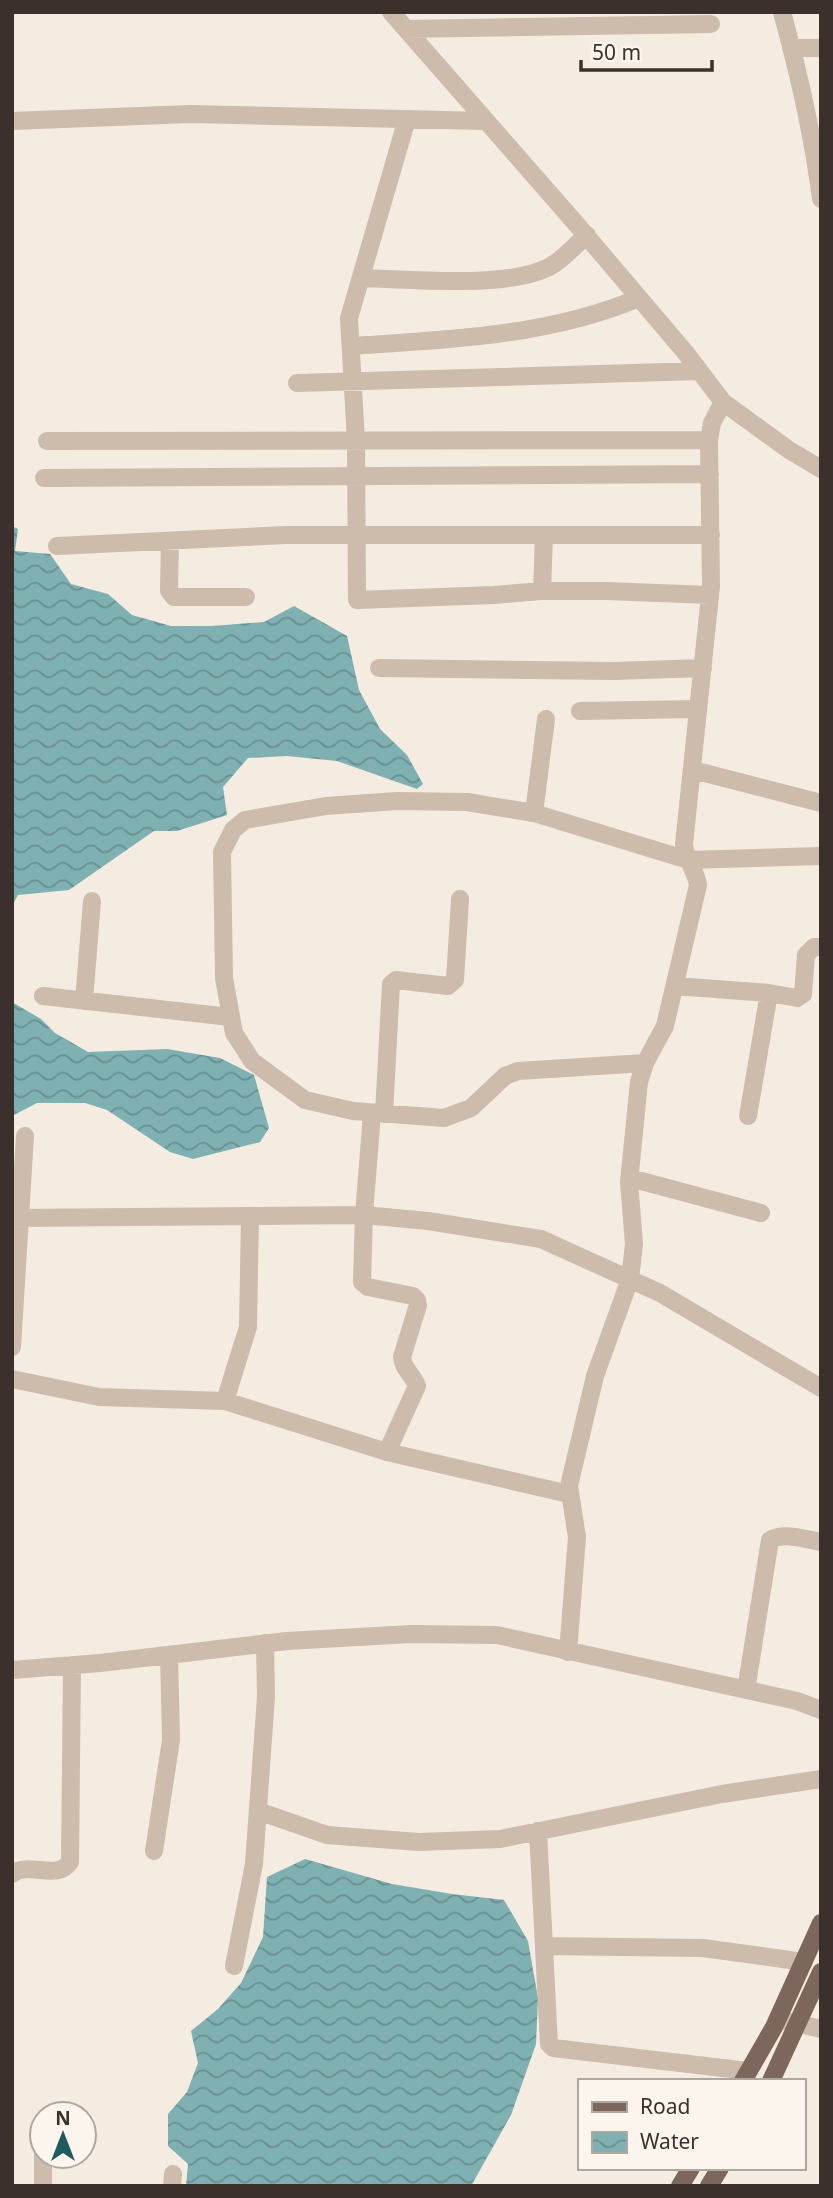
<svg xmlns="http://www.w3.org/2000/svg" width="833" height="2198" font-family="'Noto Sans',sans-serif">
  <defs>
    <pattern id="water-waves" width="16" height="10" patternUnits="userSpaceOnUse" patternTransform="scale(1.75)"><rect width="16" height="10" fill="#7fb0b2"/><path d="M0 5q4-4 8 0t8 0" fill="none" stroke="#699091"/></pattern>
  </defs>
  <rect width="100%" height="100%" fill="#f4ebe1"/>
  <path fill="url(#water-waves)" d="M12,526L18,529L15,551L50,554L71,584L108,594L132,615L171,626H212L264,622L294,606L347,636L359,690L380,729L407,755L423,784L417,789L337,761L287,756L248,758L223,787L227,815L177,831H154L69,890L18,895L12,906Z
    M12,1002L41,1019L55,1033L88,1052L167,1049L220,1058L254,1075L269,1128L260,1142L193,1159L170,1152L107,1110L85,1103H37L12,1116Z
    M305,1859L392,1884L452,1894L504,1900L528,1941L538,1998L536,2044L511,2115L471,2186H186L188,2164L168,2146V2114L187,2092L198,2063L191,2031L218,2009L241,1983L263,1937L267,1877Z"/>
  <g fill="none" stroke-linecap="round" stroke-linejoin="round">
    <path stroke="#cdbbac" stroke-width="18" d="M391,12L578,226L685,352L723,402L789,450L821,469
      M782,12C799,74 813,135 821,199
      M406,29L711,24
      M791,48H821
      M407,119L349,318L356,441L357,600L494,595L542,591H606L710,595
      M12,121L190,114L486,121
      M361,278C409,279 507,289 549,267C563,260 575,245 587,235
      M351,346C447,340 549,336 639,298
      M297,383L699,371
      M47,441L709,440
      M44,478L710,474
      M170,541L169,591L174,597H246
      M57,546L285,535H711
      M542,591L544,535
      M379,668L614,671L703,668
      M580,711L698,709
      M693,770L821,803
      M534,813L546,719
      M675,986L769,993L797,998L803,994L806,955L814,947H821
      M43,996L230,1017
      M84,1001L92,901
      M645,1063L518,1071L505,1076L471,1108L444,1118L353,1111L305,1100L252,1061L234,1033L224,978L222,852L233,830L245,820L326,806L397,801L467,802L534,813L688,860L821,856
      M372,1113L364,1215L362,1282L368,1287L413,1296L417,1300L418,1305L402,1357C403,1369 413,1375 417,1386L387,1452
      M384,1114L391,984L396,980L448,986L455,980L460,899
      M748,1116L769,993
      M630,1178L761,1213
      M12,1218L364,1215L428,1221L541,1239L660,1293L821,1388
      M12,1347L25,1136
      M12,1379L99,1397L225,1401L387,1452L569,1494
      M225,1401L248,1327L250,1217
      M568,1652L577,1537L569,1486L595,1376L630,1279L634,1244L629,1182L639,1082L645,1063L665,1026L698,885C696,870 685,859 684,844L711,586L709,440L712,423L723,402
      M12,1670L100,1663L287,1641L411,1634L497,1635L797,1701L821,1710
      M746,1690L770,1540C784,1532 805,1539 821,1542
      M258,1811L327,1835L419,1842L500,1839L722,1794L821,1779
      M538,1831L549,2044L553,2048L748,2071
      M154,1851L171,1740L169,1655
      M12,1874C28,1861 58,1881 70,1862L72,1665
      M544,1946L703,1948L804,1962
      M234,1966L254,1864L266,1697L265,1643
      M778,2019L821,2029
      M43,2156V2186
      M172,2186L173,2174"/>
    <path stroke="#7d675c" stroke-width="18" d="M743,2081L774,2027L821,1923
      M771,2081L821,1972
      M680,2186L691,2168
      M709,2186L720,2168"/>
  </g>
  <rect width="833" height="2198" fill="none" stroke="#3b302b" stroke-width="28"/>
  <rect x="578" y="2079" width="228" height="91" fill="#fbf5ee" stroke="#aea6a0" stroke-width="2"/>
  <rect x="592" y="2102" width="35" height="10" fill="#7d675c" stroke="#aea6a0" stroke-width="2"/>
  <text x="640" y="2114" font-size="21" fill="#3b302b">Road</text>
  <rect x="592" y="2132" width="35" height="21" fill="url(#water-waves)" stroke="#aea6a0" stroke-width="2"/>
  <text x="640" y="2149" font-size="21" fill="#3b302b">Water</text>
  <g transform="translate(63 2135)"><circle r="33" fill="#fbf5ee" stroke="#aea6a0" stroke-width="2"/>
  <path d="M0-5L12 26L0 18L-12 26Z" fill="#1f5a5e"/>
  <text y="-10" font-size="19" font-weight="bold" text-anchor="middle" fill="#3b302b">N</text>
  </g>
  <path d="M581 60v10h131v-10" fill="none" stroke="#3b302b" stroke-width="3.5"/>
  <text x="592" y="60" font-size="21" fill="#3b302b" stroke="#fbf5ee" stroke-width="5" paint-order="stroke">50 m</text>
</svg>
